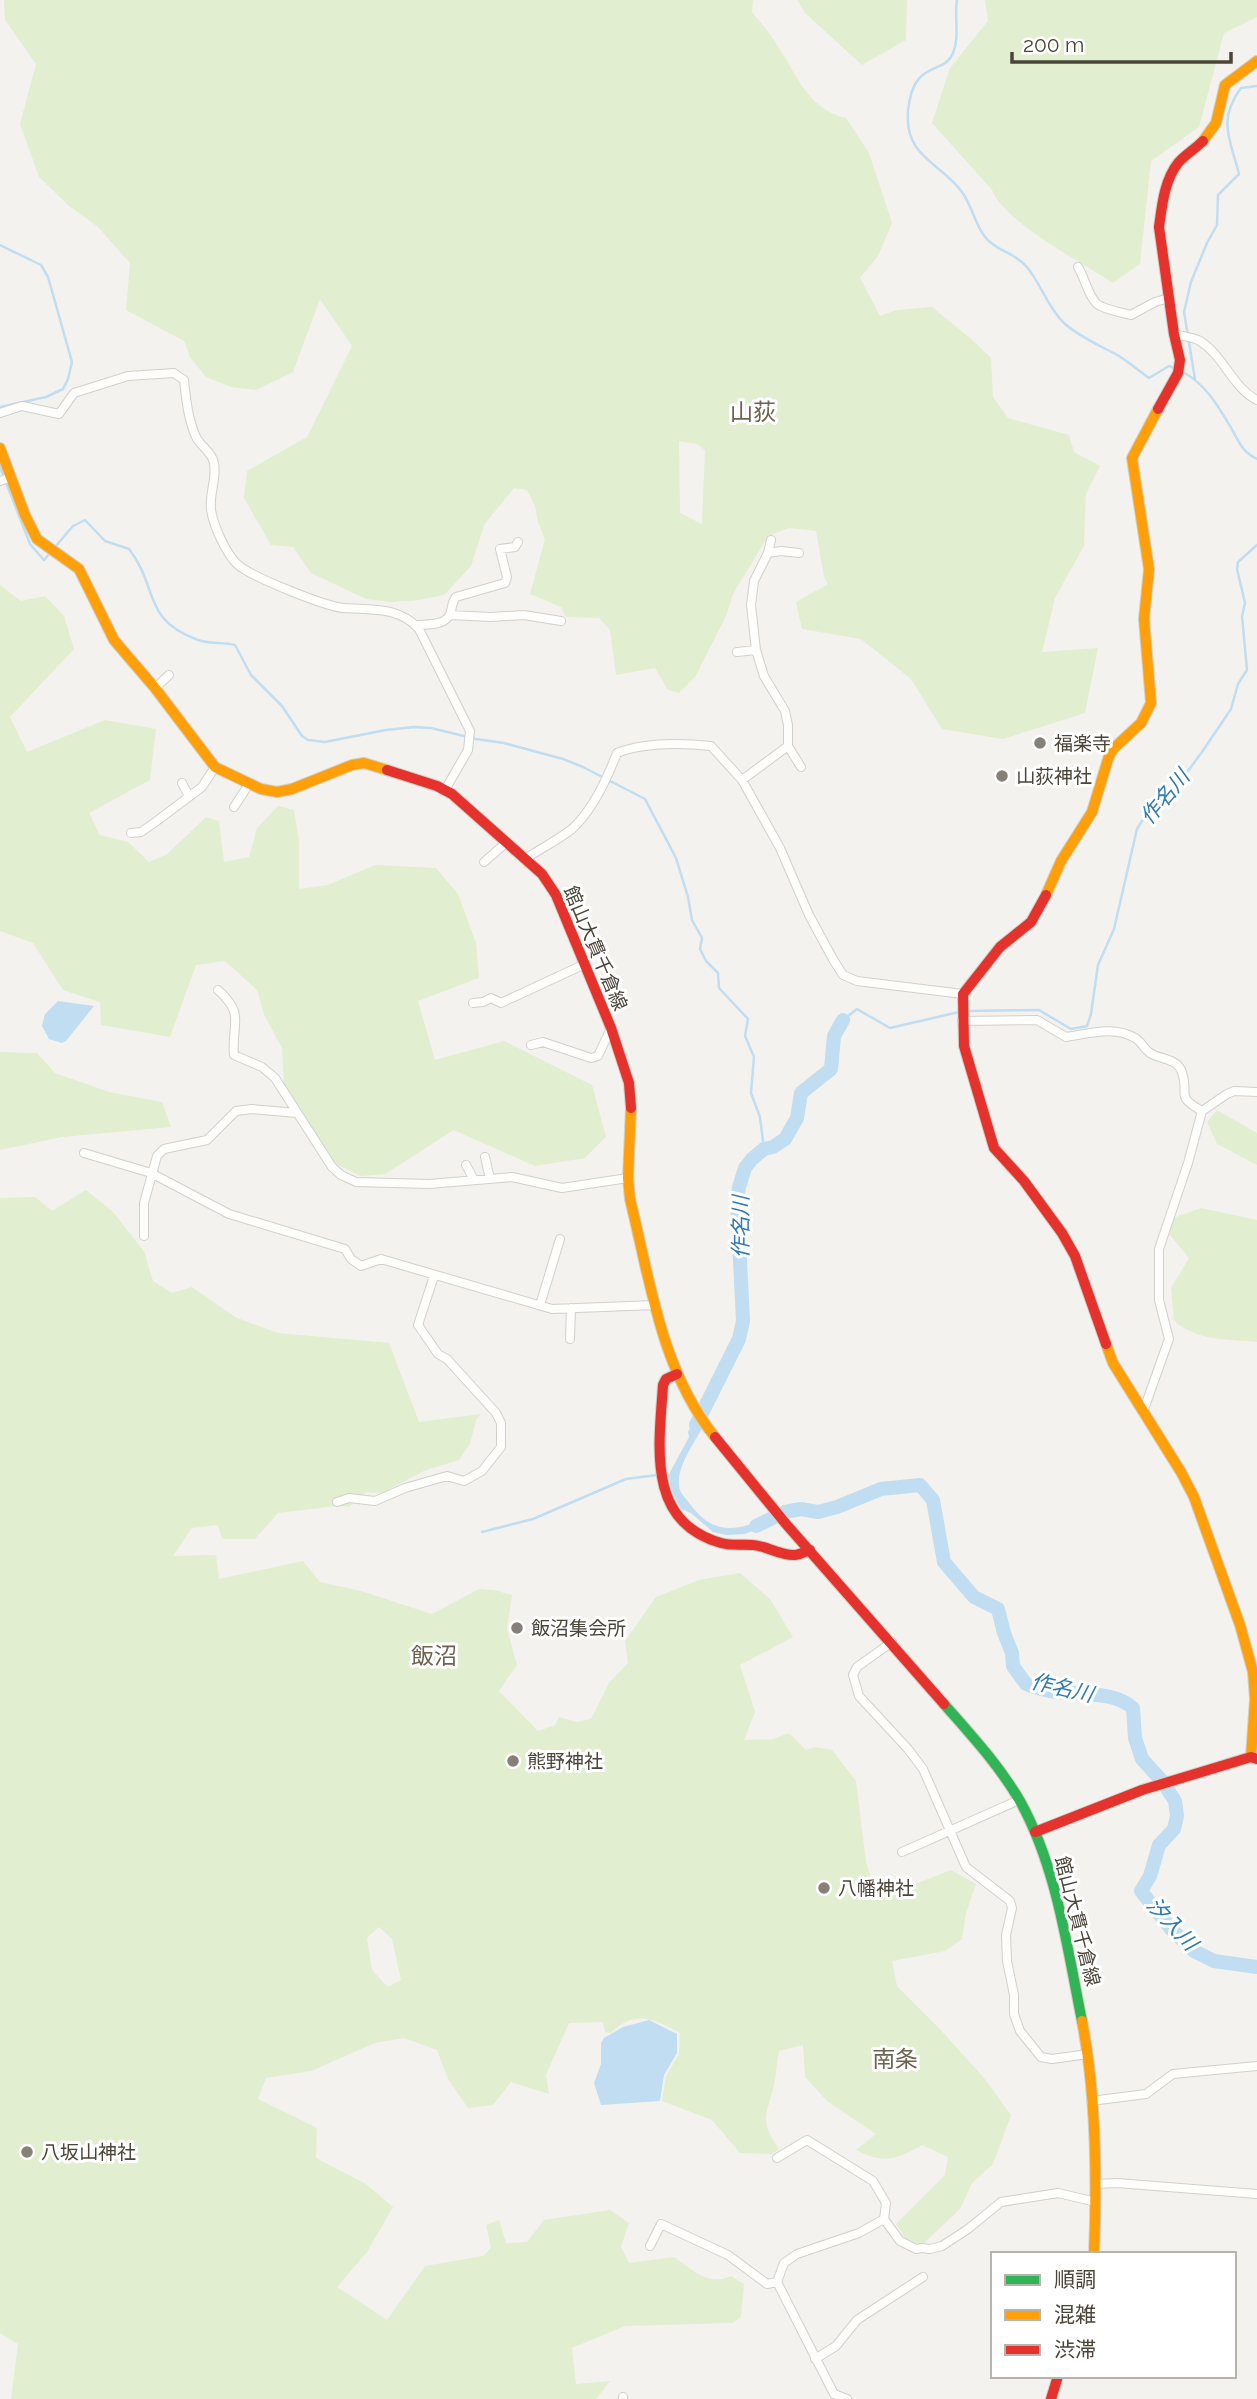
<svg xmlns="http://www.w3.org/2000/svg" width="1257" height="2399" font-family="Raleway,'Noto Sans JP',sans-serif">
  <rect width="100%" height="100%" fill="#f4f2ee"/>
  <path fill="#e1eecf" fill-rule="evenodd" d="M4,0H753L752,12C760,22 769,32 776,43C796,73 807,109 846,118L869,153L892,223L878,256L860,278L880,316L897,310L932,307L970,338L991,358L993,397L1008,418L1069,435L1074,452L1100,466L1086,494L1084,546L1055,598L1042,652L1098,648L1085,713L1003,739L942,729L911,679L861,639L802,629L796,602L828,584L824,577L816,531L789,528L768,536L733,594L726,616L695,677L679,693L668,690L655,668L616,675L610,630L599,618L566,617L561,607L530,594L545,539L538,522L535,506L527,490L514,488L484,525L471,566L444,595L419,600L392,602L366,599L311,573L293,547L271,545L244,498L247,471L307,437L352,346L320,299L293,372L256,390L231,387L206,377L190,357L184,341L126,310L130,263L97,226L69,206L39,177L20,124L36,64L5,20ZM679,441L697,444L705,450L702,524L680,513Z
    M797,0H907L906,40L862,65L805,13Z
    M985,0H1257V17L1224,33L1199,127L1151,161L1140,264L1113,283C1083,263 1004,222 992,190L932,123L950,68L988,21Z
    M0,585L21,601L45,596L64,616L74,649L10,717L27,752L105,720L156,729L150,780L89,813L100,835L128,842L149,862L166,855L206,817L219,821L224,862L249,857L257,828L278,806L294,810L299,841V889L328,885L375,865L436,868L458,894L476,943L479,978L418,1001L435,1060L504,1041L592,1085L606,1137L585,1158L535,1166L454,1130L385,1174L361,1176L328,1160L284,1087L282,1048L265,1017L257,990L225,961L196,965L170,1037L101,1025L100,1002L63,990L33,943L0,931Z
    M0,1052L37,1053L55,1073L109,1092L162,1102L171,1127L62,1137L0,1150Z
    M1217,1110L1257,1133V1165L1217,1144L1207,1122Z
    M86,1190L113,1212L144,1251L153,1281L172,1293L192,1287L237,1318L278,1333L389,1343L419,1422L481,1414L476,1420L470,1444L459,1460L424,1471L382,1493L366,1492L349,1507L336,1506L278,1513L255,1539H222L218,1525L192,1528L173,1556L216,1555L219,1579L303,1561L320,1582L361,1591L432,1614L479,1589L494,1590L512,1595L507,1629L517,1665L499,1691L538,1731L555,1725L559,1717L577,1722L591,1719L609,1683L628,1663L625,1641L656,1597L699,1580L740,1573L770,1599L793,1637L740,1665L755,1712L744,1740L773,1739L789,1733L806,1750L815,1747L832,1750L856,1781L866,1862L876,1893L885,1896L951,1870L976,1884L966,1913L962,1939L945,1951L892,1961L897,1986L938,2027L984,2078L1011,2115L993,2164L972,2183L960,2209L922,2245L906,2239L896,2224L945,2175L948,2157L922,2145C897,2160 882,2164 856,2150L876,2134L828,2102L805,2077L803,2045L779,2051C776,2066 776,2082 771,2096C763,2123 764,2125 779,2149L772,2154L740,2153L712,2120L662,2101L666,2076L679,2054L680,2033C654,2019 635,2009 611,2033L605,2032L603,2022L569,2023L546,2075L549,2094L511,2082L493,2105L468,2108L448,2079L437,2050L404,2038L375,2043L311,2071L266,2078L258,2099L317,2128L316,2158L366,2184L393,2207L367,2252L337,2287L387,2320L425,2266L483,2256L491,2248L486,2225L499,2220L506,2243L527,2242L544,2220L610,2210L629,2223L621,2247L629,2263L674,2257C691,2269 709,2287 731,2276L744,2284L741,2317L733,2323L625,2326L572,2348L576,2384L610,2381L596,2399H11L18,2344L0,2333V1198L35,1197L52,1211ZM379,1927L392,1939L401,1980L388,1987L372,1970L367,1938Z
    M1201,1208L1257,1220V1342C1228,1339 1197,1341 1174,1321L1171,1288L1189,1258L1165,1229L1173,1218Z"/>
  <path fill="#c0ddf1" d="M58,1001L94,1006L66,1041L62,1043L49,1039L42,1026L45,1014Z
    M694,1420L701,1430C693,1445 677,1467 679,1485C679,1493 686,1498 690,1504C714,1537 739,1531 772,1515L777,1521L745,1534L727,1535L713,1532L691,1513L681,1509L672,1491L668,1476L689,1437L688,1432Z
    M649,2020L677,2034V2053L664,2075L660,2101L601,2105L594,2083L601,2064V2043L604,2038L623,2027Z"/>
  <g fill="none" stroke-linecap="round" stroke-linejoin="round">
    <path stroke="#c0ddf1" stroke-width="2.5" d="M957,0C954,17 960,37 953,53C944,76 913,58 908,111C904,157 941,163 962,192C973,207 976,230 990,242C1001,252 1016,254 1026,266C1041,283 1047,307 1064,323C1079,337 1101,346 1119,356C1130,363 1139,371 1149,378L1169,366L1177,369
      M0,245L41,265L48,277L72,362L68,379L63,389L46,397L0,407
      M1183,372C1205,384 1217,404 1230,426C1239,441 1241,451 1257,459
      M1195,379L1184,312L1191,282L1207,243L1217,225L1218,195L1239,174C1230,139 1217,120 1241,88L1257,86
      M0,467L30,544L44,560L51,552
      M55,547L73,526L85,520L105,541L129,549C159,587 141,619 198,640C210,644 222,642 235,645L251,675L282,706L302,736L308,740L325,742L386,730L414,727L431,728L476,739L504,743L563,759L583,767L645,799L676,858L688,897L692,920L702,938L700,949L706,961L718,973L719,988L748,1019L745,1036L754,1057L751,1093L760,1117L764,1149
      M966,1011L1039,1010L1071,1029L1087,1026L1091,1014L1098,965L1114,929L1137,829L1147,813L1182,779L1202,752L1231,709L1238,684L1247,670L1242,616L1245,603L1237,569L1238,562L1257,545
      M843,1020L857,1009L890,1028L959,1012
      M482,1532L533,1519L626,1479L657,1475"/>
    <path stroke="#c0ddf1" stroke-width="14" d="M696,1425L739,1339L743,1321L737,1201L739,1187L745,1168L752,1159L764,1149L773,1147L785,1139L797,1118L801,1093L831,1069L834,1036L843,1020
      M756,1526L785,1512L801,1509L818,1512L837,1507L881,1489L920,1485L933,1500L944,1562L974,1597L998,1609L1004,1633L1012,1653L1013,1666L1026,1684C1036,1688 1047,1691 1058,1692C1082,1695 1114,1691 1133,1708L1135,1738L1142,1759L1162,1781L1175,1801L1177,1816L1174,1829L1159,1845L1150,1876L1141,1891L1171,1929L1194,1951L1214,1961L1257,1967"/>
    <g stroke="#d2d0cb" stroke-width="10">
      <path id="street" d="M1078,267C1085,278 1088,296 1097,304C1105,310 1121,312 1131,315L1155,302L1169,298
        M1174,334C1182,336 1193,337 1200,341C1224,356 1232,387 1257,400
        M0,413L22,406L59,414L74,393L128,376L174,373L184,380C186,399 188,419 196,437C201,447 212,452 214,463C217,478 209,494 211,510C214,527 225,551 236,563C248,576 327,607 344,608C370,610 399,606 419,629L470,731L468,750L445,790
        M0,481L11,477
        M771,540L768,553L754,581L751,605L756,650L764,676L785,711L788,725V746L801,767
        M768,553L781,551L799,553
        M450,615L491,617L524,615L561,621
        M416,625C427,624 445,626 450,614C453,607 451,603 456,597L505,583L507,577L500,549L515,547L518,542
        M737,652L756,650
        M155,688L169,675
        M742,780L788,746
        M182,783L189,796
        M234,807L249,784
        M131,833L141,832L154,823L202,787L215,767
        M525,859C540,849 558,840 572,829C593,810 607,779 617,753C646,742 681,743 711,746L742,780L780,848L809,915L834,961L843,975L857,981L963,994
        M484,862L506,843
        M218,990C246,1015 231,1023 234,1055L262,1067L275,1078L332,1167L341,1175L356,1182L429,1184L512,1177L562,1188L628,1178
        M473,1003L483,1002L491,998L501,1003L585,964
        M962,1021L1037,1020L1066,1037C1087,1034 1114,1025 1135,1038C1141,1041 1144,1049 1150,1053C1161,1060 1177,1058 1182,1072C1190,1096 1174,1095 1202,1111
        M531,1045L543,1042L591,1058L598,1056L611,1028
        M84,1153L151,1173L229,1214L345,1249L351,1259L361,1266L381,1259L552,1309L655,1305
        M485,1157L490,1179
        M466,1165L474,1180
        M144,1236V1203L157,1156L164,1149L207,1140L236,1111L252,1109L297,1113
        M540,1305L560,1239
        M570,1339L571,1308
        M1143,1412L1169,1339L1159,1300V1249L1188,1163L1202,1111L1227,1094L1234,1091L1257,1092
        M337,1502L349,1498L375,1501L405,1488L447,1476L464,1481L482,1471L501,1447V1423L496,1413L447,1359L438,1354L418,1325L434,1276
        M892,1642L857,1667L853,1675L859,1696L908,1749L923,1769L966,1867L1010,1901L1012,1908L1006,1935L1007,1961L1014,1995V2014L1020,2031L1041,2057L1052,2059L1088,2054
        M902,1852L1019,1800
        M1091,2101L1146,2094L1173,2074L1257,2066
        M777,2158L807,2140L873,2181L886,2203L884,2219L900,2241L916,2249L922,2248L930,2249L942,2246L968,2229L1001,2202L1058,2193L1096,2202
        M1095,2184L1117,2183L1257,2194
        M650,2246L661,2224L728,2255L767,2284L777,2282
        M815,2359L836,2346L857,2320L923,2277
        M623,2397V2399
        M847,2399L834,2394L777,2282L784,2263L797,2254L859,2233L884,2219"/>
    </g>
    <g stroke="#d3cfc5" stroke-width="12">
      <path id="fast" d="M944,1704C971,1735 999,1765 1020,1801C1057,1868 1067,1947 1082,2021"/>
    </g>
    <g stroke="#d3cfc5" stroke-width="12">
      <path id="slow" d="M1203,141L1216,123L1225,85L1257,61
        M0,448L25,515L37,539L79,569L114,640L155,688L215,767L261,789L277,792L292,789L352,765L364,763L387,770
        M1046,895L1061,861L1092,812L1109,756L1114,748L1141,723L1151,703L1144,619L1149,569L1132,458L1158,409
        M631,1108L628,1178L630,1199C650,1280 661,1370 715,1437
        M1106,1344L1113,1363L1181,1472L1194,1497L1240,1625L1253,1672L1255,1699L1251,1757
        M1082,2021C1096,2093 1097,2181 1094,2254"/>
    </g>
    <g stroke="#d3cfc5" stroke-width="12">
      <path id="jam" d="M1158,409L1178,373L1180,360L1174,334L1159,227C1162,206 1164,181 1178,163C1185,155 1195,149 1203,141
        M387,770L437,786L452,794L542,874L556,895L611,1028L629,1083L631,1108
        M1046,895L1031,922L1000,947L963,994L964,1046L994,1148L1024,1181L1062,1233L1075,1256L1106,1344
        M677,1374L666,1379L663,1385C659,1446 646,1522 721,1543C732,1546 743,1544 753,1545C767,1546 781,1556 795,1555C800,1555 805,1551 810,1550
        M715,1437L786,1524L944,1704
        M1035,1832L1142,1790L1251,1757L1257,1759
        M1051,2399L1058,2376"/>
    </g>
    <use href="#street" stroke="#fdfdfc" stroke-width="8"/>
    <use href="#fast" stroke="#30b455" stroke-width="10"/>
    <use href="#slow" stroke="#ff9f0a" stroke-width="10"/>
    <use href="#jam" stroke="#e5322d" stroke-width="10"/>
  </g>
  <g fill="#868178" stroke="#fff" stroke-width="2.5">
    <circle cx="1040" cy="743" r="7"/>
    <circle cx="1002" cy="776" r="7"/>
    <circle cx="517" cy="1628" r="7"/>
    <circle cx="513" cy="1761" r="7"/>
    <circle cx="824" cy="1888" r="7"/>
    <circle cx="27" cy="2152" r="7"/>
  </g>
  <g text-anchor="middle" stroke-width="6" stroke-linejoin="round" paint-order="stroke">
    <g font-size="19" fill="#4b4439" stroke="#fff" text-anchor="start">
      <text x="1054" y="750">福楽寺</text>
      <text x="1016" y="783">山荻神社</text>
      <text x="531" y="1635">飯沼集会所</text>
      <text x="527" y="1768">熊野神社</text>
      <text x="838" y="1895">八幡神社</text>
      <text x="41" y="2159">八坂山神社</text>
    </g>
    <g font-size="19" fill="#4b4439" stroke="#fff">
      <text transform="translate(596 948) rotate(67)" y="7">館山大貫千倉線</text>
      <text transform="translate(1078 1921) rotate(76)" y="7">館山大貫千倉線</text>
    </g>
    <g font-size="21" font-style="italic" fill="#2e7ab2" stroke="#fff">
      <text transform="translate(1165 797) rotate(-50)" y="7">作名川</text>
      <text transform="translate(741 1227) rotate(-90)" y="7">作名川</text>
      <text transform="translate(1062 1688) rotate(13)" y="7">作名川</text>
      <text transform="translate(1172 1924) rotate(47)" y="7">汐入川</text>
    </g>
    <g font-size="23" fill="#6e6250" stroke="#fff">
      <text x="753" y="420">山荻</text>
      <text x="434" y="1664">飯沼</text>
      <text x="895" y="2067">南条</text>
    </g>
  </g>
  <rect x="991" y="2252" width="245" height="126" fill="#ffffff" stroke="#b7b4b0" stroke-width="2"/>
  <rect x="1005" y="2275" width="35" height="10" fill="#30b455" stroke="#b7b4b0" stroke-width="2"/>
  <text x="1054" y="2287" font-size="21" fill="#4b4439">順調</text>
  <rect x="1005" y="2310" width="35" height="10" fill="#ff9f0a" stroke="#b7b4b0" stroke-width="2"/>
  <text x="1054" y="2322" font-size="21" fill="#4b4439">混雑</text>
  <rect x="1005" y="2345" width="35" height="10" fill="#e5322d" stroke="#b7b4b0" stroke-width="2"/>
  <text x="1054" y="2357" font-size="21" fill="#4b4439">渋滞</text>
  <path d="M1012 52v10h219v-10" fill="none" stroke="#4b4439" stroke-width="3.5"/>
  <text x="1023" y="52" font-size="21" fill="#4b4439" stroke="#ffffff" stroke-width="5" paint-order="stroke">200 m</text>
</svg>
